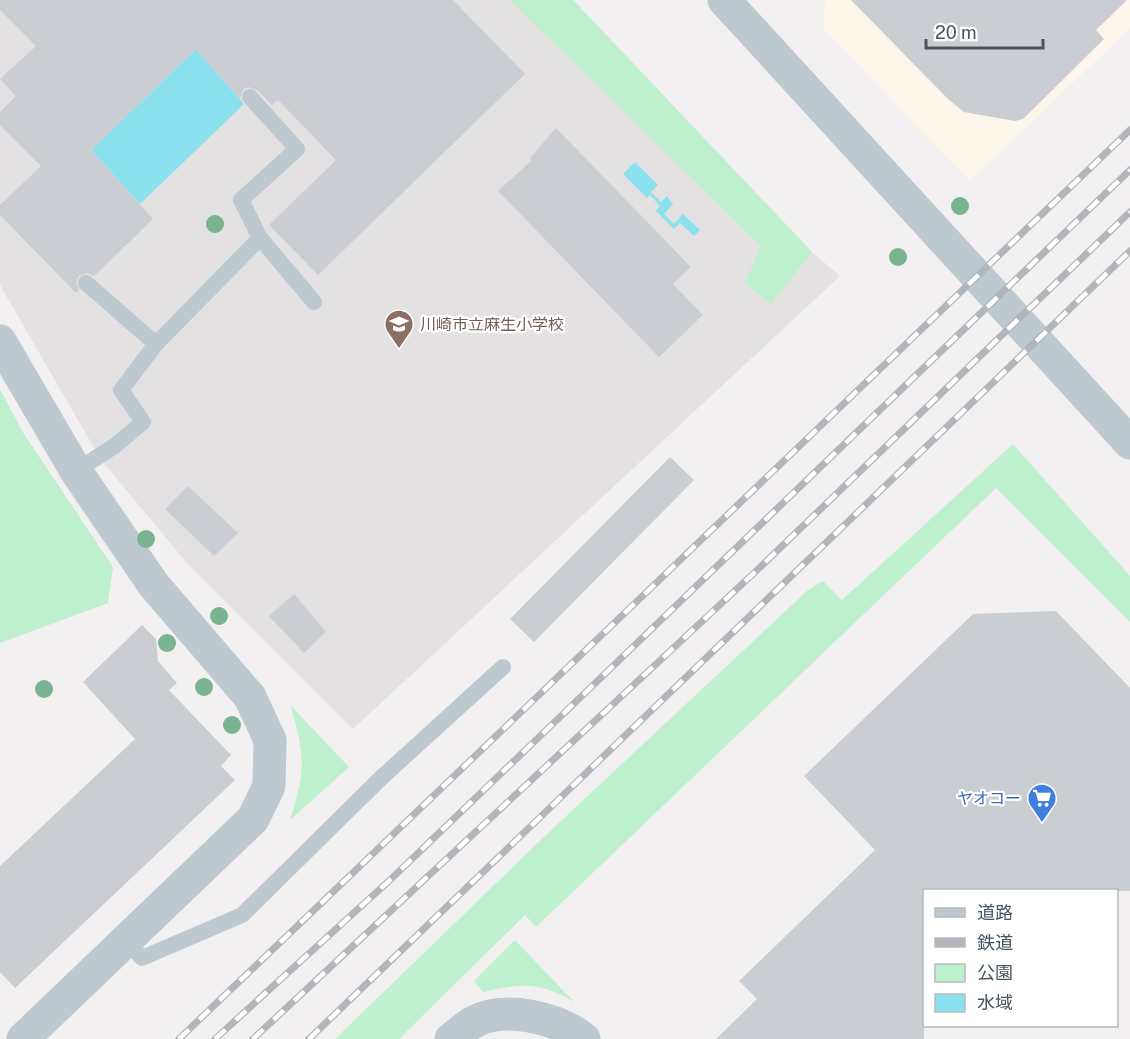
<svg xmlns="http://www.w3.org/2000/svg" width="1130" height="1039" font-family="'Public Sans','Noto Sans JP',sans-serif">
  <rect width="100%" height="100%" fill="#f2f0f0"/>
  <path fill="#fcf5ea" d="M825,0H1130V28L970,181L824,29Z"/>
  <path fill="#e3e1e2" d="M0,0H573L812,252L840,276L353,729L187,563L101,460L0,285Z"/>
  <path fill="#bef0cd" d="M510,0H573L812,252L771,304L745,283L761,246Z
    M0,389L22,431L113,567L108,603L0,643Z
    M1013,444L1130,576V622L996,488L536,927L525,915L399,1039H335L547,834L808,590L823,581L842,600Z
    M291,706L349,767L290,820C306,768 305,759 291,706Z
    M515,940L574,1002C541,982 520,983 483,992L474,981Z"/>
  <path fill="#8be2ee" d="M196,49L244,104L140,204L91,150Z
    M635,162L658,185L651,192L661,202L667,196L673,204L664,214L674,224L683,214L700,230L694,236L680,223L674,229L656,211L660,206L650,195L647,198L623,174Z"/>
  <path fill="#caced2" d="M0,0H453L525,74L318,275L269,225L336,160L278,100L272,105L257,90L248,87L243,90L240,99L196,49L91,150L153,219L94,276L87,273L79,276L76,282L79,290L76,293L0,215V205L41,166L0,125V112L16,96L0,79L36,46L0,10Z
    M851,0H1127L1096,30L1104,39L1023,119L1015,121L964,112L948,99Z
    M556,128L691,267L673,284L703,315L659,357L498,191L532,160L530,158Z
    M670,457L694,480L534,642L510,619Z
    M188,486L238,533L214,556L165,509Z
    M294,594L326,632L304,653L269,616Z
    M1056,611L1130,688V891H924V1039H716L757,999L739,981L875,850L804,776L973,614Z
    M142,625L156,639L158,661L177,683L169,690L231,755L221,766L235,780L15,988L0,972V866L135,739L83,682Z"/>
  <g fill="none" stroke-linecap="round" stroke-linejoin="round">
    <path stroke="#bdc9cf" stroke-width="16" d="M260,238L314,302
      M86,283L156,344
      M76,471L116,445L143,422L121,390L156,344L260,238L241,200L297,149L250,97
      M126,940L142,958L242,915L381,778L503,667"/>
    <path stroke="#bdc9cf" stroke-width="33" d="M0,341L76,471L153,584L250,697L270,740L269,786L253,819L23,1039
      M451,1039C458,1034 466,1026 474,1022C505,1005 558,1018 584,1039"/>
    <path stroke="#bdc9cf" stroke-width="33" d="M724,0L1130,443"/>
    <g stroke="#b2b6ba" stroke-width="7">
      <path id="rail" d="M179,1039L1130,130
        M215,1039L390,880L1130,170
        M253,1039L754,573L1130,212
        M309,1039L1130,251"/>
    </g>
    <use href="#rail" stroke="#fff" stroke-width="4.5" stroke-dasharray="14" stroke-linecap="butt"/>
  </g>
  <g fill="#79b390">
    <circle cx="960" cy="206" r="9"/>
    <circle cx="215" cy="224" r="9"/>
    <circle cx="898" cy="257" r="9"/>
    <circle cx="146" cy="539" r="9"/>
    <circle cx="219" cy="616" r="9"/>
    <circle cx="167" cy="643" r="9"/>
    <circle cx="204" cy="687" r="9"/>
    <circle cx="44" cy="689" r="9"/>
    <circle cx="232" cy="725" r="9"/>
  </g>
  <defs>
    <g id="school-pin" transform="scale(1.5)"><path d="M0 17L-7.5 6A9.5 9.5 0 1 1 7.5 6Z" fill="#8d6e63" stroke="#fff"/><path d="M0-5L7-2L0 1L-7-2ZM-4 1L0 2.5L4 1V4Q0 6-4 4Z" fill="#fff"/></g>
    <g id="supermarket-pin" transform="scale(1.5)"><path d="M0 17L-7.5 6A9.5 9.5 0 1 1 7.5 6Z" fill="#3f7fe0" stroke="#fff"/><path d="M-6-5.5h2.5l.6 2H6L4.5 2H-2.5L-4.4-4H-6ZM-1.5 3.2a1.3 1.3 0 1 0 .1 0ZM3 3.2a1.3 1.3 0 1 0 .1 0Z" fill="#fff"/></g>
  </defs>
  <g fill-rule="evenodd">
    <use href="#school-pin" x="399" y="324"/>
    <use href="#supermarket-pin" x="1042" y="798"/>
  </g>
  <g text-anchor="middle" stroke-width="4.5" stroke-linejoin="round" paint-order="stroke">
    <g font-size="16" fill="#785e54" stroke="#fff" text-anchor="start">
      <text x="420" y="330">川崎市立麻生小学校</text>
    </g>
    <g font-size="16" fill="#366cbe" stroke="#fff" text-anchor="end">
      <text x="1021" y="804">ヤオコー</text>
    </g>
  </g>
  <rect x="923" y="889" width="195" height="138" fill="#ffffff" stroke="#b5bbbf" stroke-width="1.5"/>
  <rect x="935" y="908" width="30" height="9" fill="#bdc9cf" stroke="#b5bbbf" stroke-width="1.5"/>
  <text x="977" y="919" font-size="18" fill="#47555e">道路</text>
  <rect x="935" y="938" width="30" height="9" fill="#b2b6ba" stroke="#b5bbbf" stroke-width="1.5"/>
  <text x="977" y="949" font-size="18" fill="#47555e">鉄道</text>
  <rect x="935" y="964" width="30" height="18" fill="#bef0cd" stroke="#b5bbbf" stroke-width="1.5"/>
  <text x="977" y="979" font-size="18" fill="#47555e">公園</text>
  <rect x="935" y="994" width="30" height="18" fill="#8be2ee" stroke="#b5bbbf" stroke-width="1.5"/>
  <text x="977" y="1009" font-size="18" fill="#47555e">水域</text>
  <path d="M926 39v9h117v-9" fill="none" stroke="#47555e" stroke-width="3"/>
  <text x="935" y="39" font-size="18" fill="#47555e" stroke="#ffffff" stroke-width="4.5" paint-order="stroke">20 m</text>
</svg>
